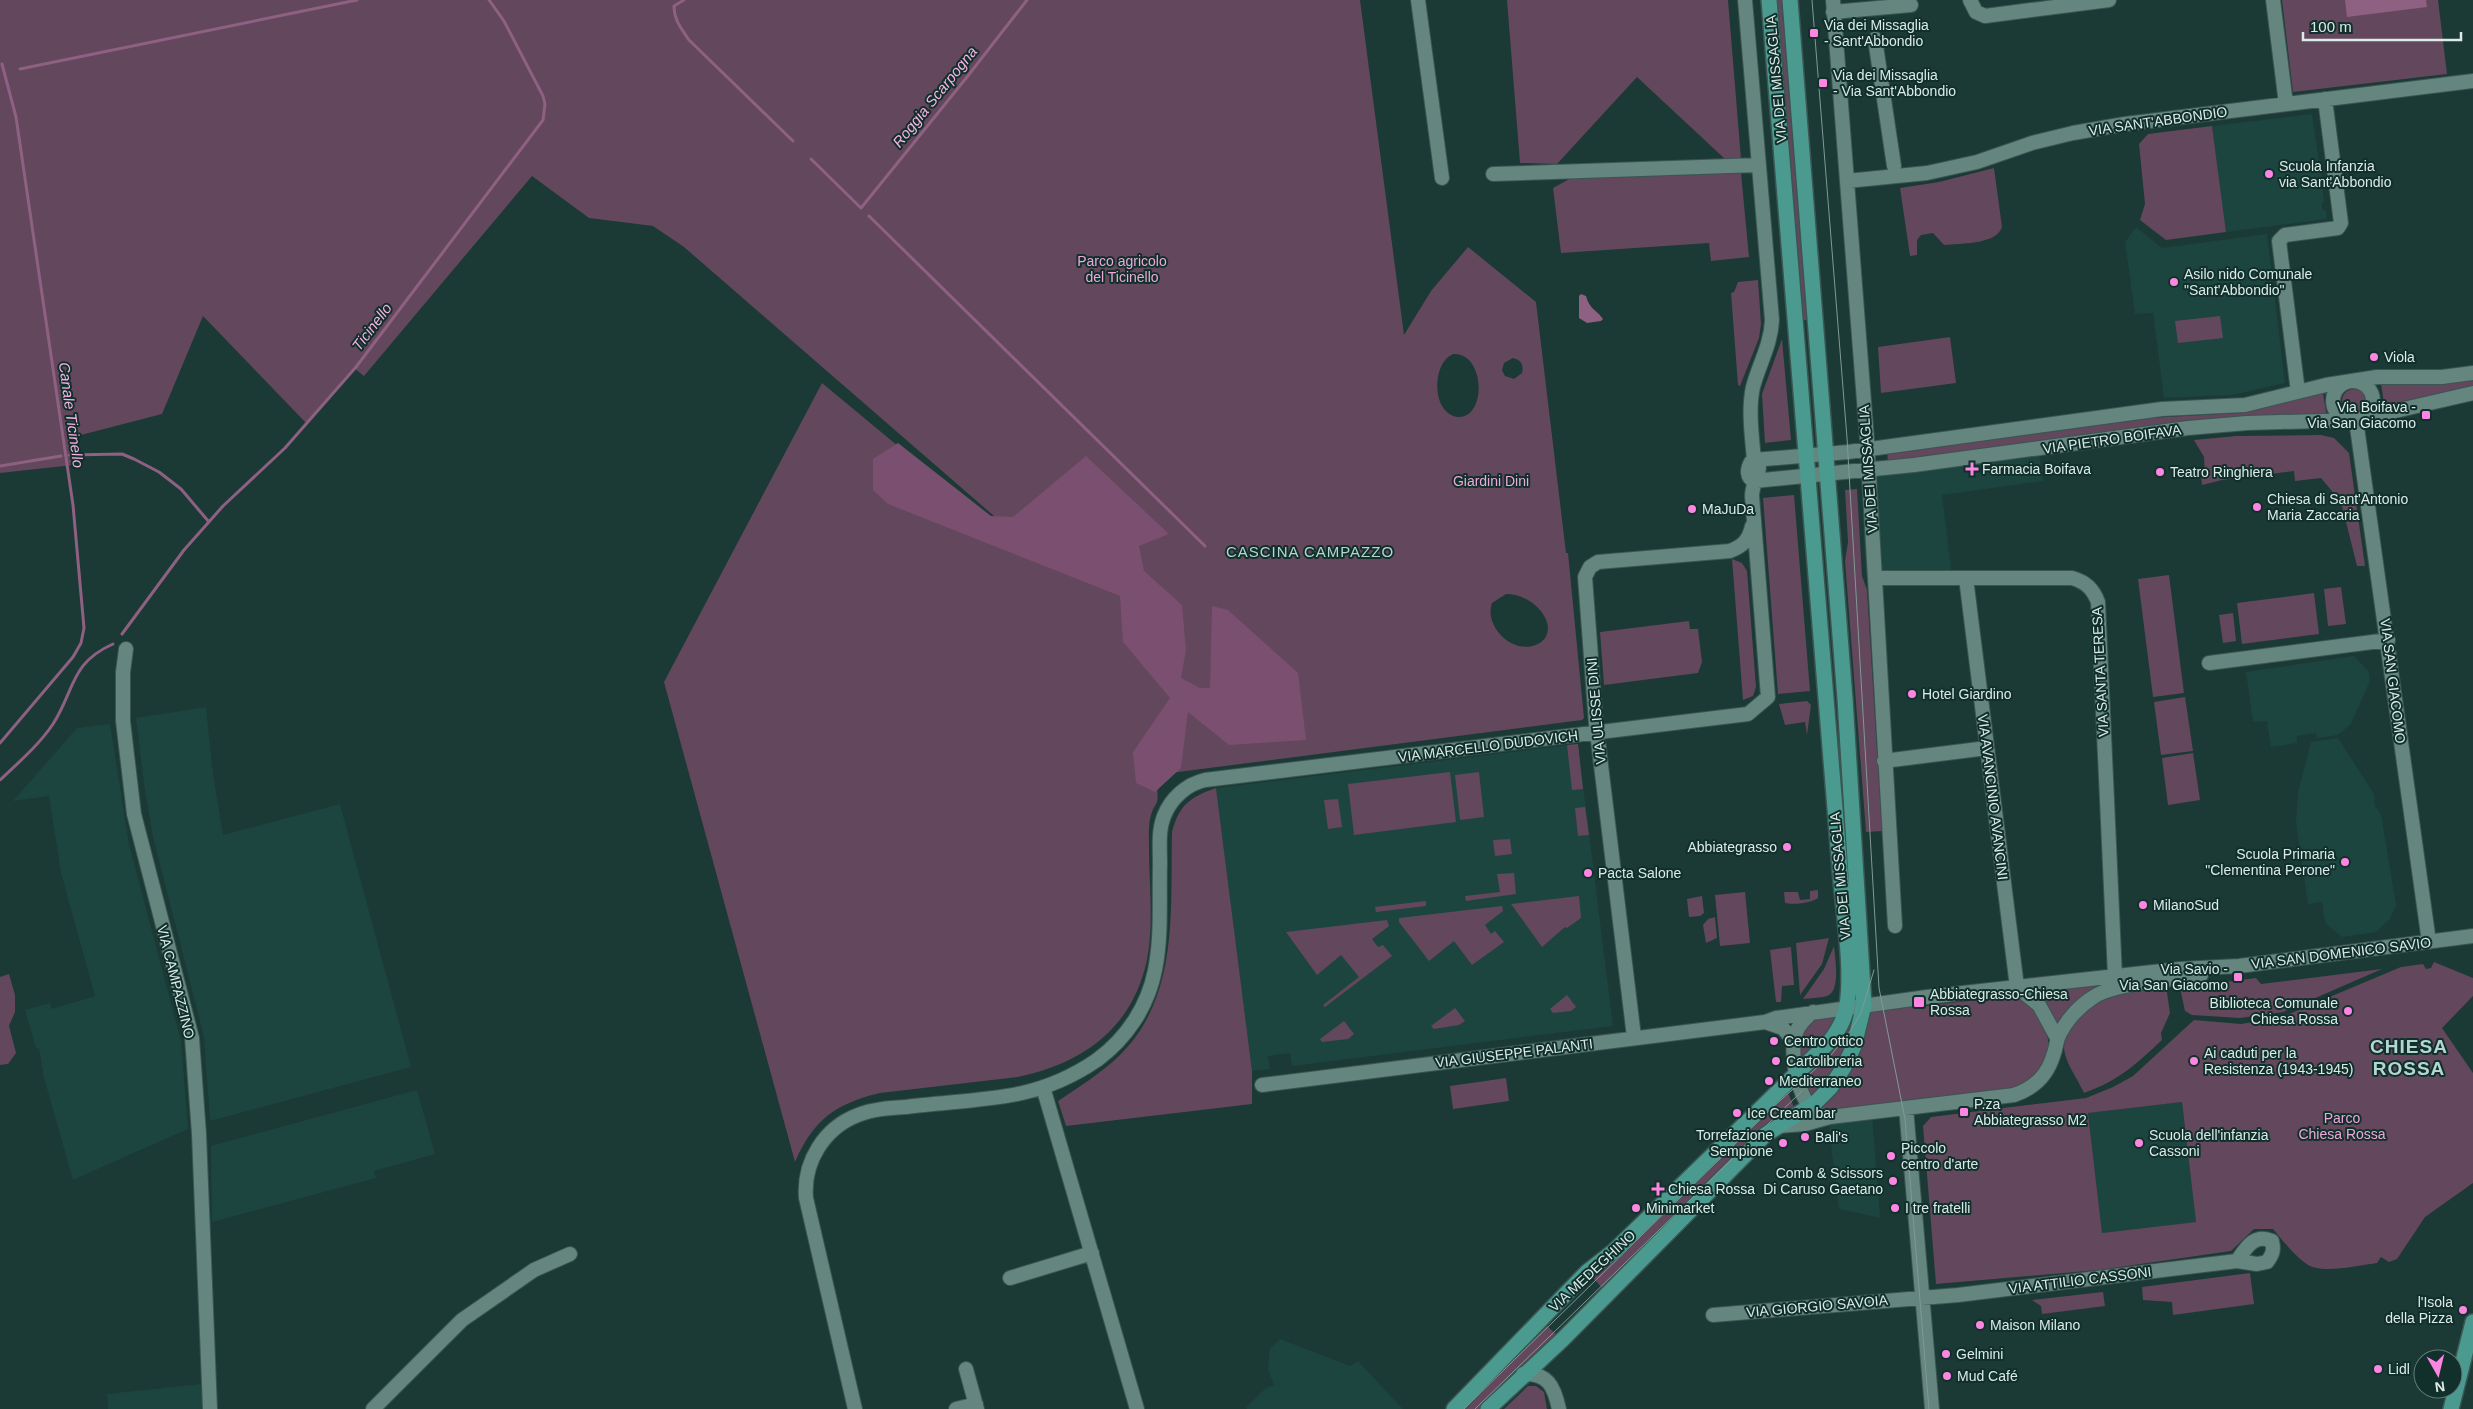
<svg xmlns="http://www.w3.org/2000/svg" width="2473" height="1409" font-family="Helvetica,sans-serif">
  <rect width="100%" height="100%" fill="#1b3935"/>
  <path fill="#1c453f" d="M2312,114L2320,168L2317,170L2321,174L2324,201L2322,203V209L2326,211L2327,219L2226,232L2212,126Z
    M2136,227L2162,248L2267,234L2285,383L2232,395L2164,398L2153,313L2135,314L2125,242Z
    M2039,452L2043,481L1942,495L1952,575L1866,576L1861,476Z
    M2354,656L2369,672L2370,681L2351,724L2338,735L2317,738L2316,733L2297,736V743L2271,747L2267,721L2253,722L2246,672Z
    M206,707L213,774L223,835L340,804L411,1067L210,1121L204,1037L153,837L144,784L136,718Z
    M110,724L129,844L181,1041L188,1129L73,1180L44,1078L39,1048H36L25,1010L50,1003L52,1009L95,996L61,873L49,796L13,801L77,728Z
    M2338,738L2374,794L2375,806L2381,814L2396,905L2390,919L2376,932L2342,937L2325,923L2322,902L2308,904L2296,822L2298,792L2311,742Z
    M1578,744L1613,1026L1292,1066L1290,1053L1268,1056L1270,1069L1252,1071L1216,788Z
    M417,1090L435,1154L374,1171L376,1178L212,1222L211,1146Z
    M2182,1102L2196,1222L2102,1233L2088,1113Z
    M1872,1115L1880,1216L1881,1218L1839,1209L1830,1137L1829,1120Z
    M1280,1339L1350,1366L1358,1361L1403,1409H1247L1246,1407L1266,1388L1274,1385L1268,1369L1270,1349Z
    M201,1384L203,1409H108L107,1394Z"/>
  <path fill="#63475c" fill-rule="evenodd" d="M0,0H1360L1404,335L1431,291L1468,247L1536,302L1566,553H1568L1584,718L1582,720L1155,775C1156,783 1159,793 1157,802C1156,805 1153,808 1152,812C1148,822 1149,835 1149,846C1149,881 1154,926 1147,960C1132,1029 1083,1063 1018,1077L880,1093C835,1104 814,1119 795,1162L664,682L822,383L968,504L1032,549L684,247L653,226L589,218L532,176L364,376L354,368L307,424L203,316L162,414L77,436L73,465L0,473ZM1453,354C1486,352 1487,420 1457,417C1452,416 1447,413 1444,409C1433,395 1435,362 1453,354ZM1513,358C1521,360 1524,365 1522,373L1514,379L1505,376L1502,370L1504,363ZM1506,594C1519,594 1531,600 1540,610C1567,643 1518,663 1496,629C1491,621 1489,613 1492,603Z
    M1507,0H1728L1741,159L1726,160L1637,77L1557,164L1520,163Z
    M1775,0H1782L1809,320H1802Z
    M2282,0H2438L2447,74L2293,92Z
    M2212,126L2226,232L2166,240L2140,220L2145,204L2139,144L2148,134Z
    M1994,168L2002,227C1996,245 1961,243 1944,245L1933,233L1921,235L1917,240V255L1910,256L1900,188L1939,182Z
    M1741,173L1749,257L1711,261L1709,243L1561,253L1553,188L1571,178Z
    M1758,280L1761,324L1759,338L1740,386L1738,385L1731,293L1734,292L1738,282Z
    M2220,316L2223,338L2178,343L2175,321Z
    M1950,337L1956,383L1881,393L1878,347Z
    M1782,339L1791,440L1765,443L1762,394Z
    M2473,380V386L2385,409L2381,384H2428Z
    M2342 401a12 12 0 1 1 24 0a12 12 0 1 1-24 0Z
    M2323,393L2327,418H2226L1888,461L1887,452L2148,418L2240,413Z
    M2321,435L2334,438L2349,453L2365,566H2357L2341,502L2321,478L2295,481L2294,471L2222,480L2202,485L2201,476L2205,475L2204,457L2194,440L2236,436Z
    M1857,489L1862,576L1867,590L1882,831L1866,832L1845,561L1848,542L1845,490Z
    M1794,495L1810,691L1778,694L1763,498Z
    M1732,559L1742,563L1747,571L1756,687L1753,696L1743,700Z
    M2169,575L2184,693L2153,697L2138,579Z
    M2341,587L2346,624L2328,626L2324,589Z
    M2314,593L2319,634L2242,644L2237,603Z
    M2233,613L2236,641L2223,643L2219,615Z
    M1689,621L1690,629H1698L1702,662L1698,673L1604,685L1600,632Z
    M2185,697L2193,751L2161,755L2154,702Z
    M1807,701L1811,705L1807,735L1805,722L1785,725L1779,704Z
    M1578,744L1583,789L1572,790L1567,745Z
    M2193,753L2200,800L2168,805L2162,758Z
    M1450,772L1456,822L1354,835L1348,784Z
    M1479,772L1484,817L1460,820L1455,775Z
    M1216,788L1252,1071V1104L1066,1126L1058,1101C1079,1087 1101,1073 1119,1056C1180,996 1170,910 1172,832C1179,805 1190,797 1216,788Z
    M1338,799L1342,827L1328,829L1324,800Z
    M1585,807L1589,835L1578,836L1575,808Z
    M1510,839L1512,854L1495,856L1493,840Z
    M1514,873L1516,894L1466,901L1465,896L1500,892L1497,874Z
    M1818,890V898C1811,903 1794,905 1785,903L1784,892H1798L1800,900L1810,899V891Z
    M1745,892L1750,943L1720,946L1715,895Z
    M1579,896L1581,918L1567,928L1565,927L1542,947L1511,904Z
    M1702,896L1704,913L1700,916L1689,917L1687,899Z
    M1426,901V906L1376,912L1375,907Z
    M1502,906L1503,911L1485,925L1491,934L1495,931L1504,942L1472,965L1454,941L1429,961L1399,922V918Z
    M1715,917L1717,938L1706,943L1703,925L1708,919Z
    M1387,920L1389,926L1372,939L1378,947L1383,945L1392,956L1325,1007L1323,1005L1359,977L1341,955L1317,975L1286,932Z
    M1829,938L1822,964L1800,995L1796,943Z
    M1834,946C1835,957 1841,992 1827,996C1820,998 1810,998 1803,999L1824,969Z
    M1791,947L1794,985L1782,986L1781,1002H1776L1770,950Z
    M2434,962L2473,978V996L2442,1028L2473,1073V1183L2425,1217L2397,1259L2389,1262L2381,1257L2377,1263C2360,1265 2323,1274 2308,1265C2295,1256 2283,1241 2273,1229H2254L2231,1251L2099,1270L1936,1284L1923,1126L1931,1117L2086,1098L2113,1087L2133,1076L2194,1020L2241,1024L2282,1017L2401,967L2423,964L2426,969L2431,968ZM2182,1102L2196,1222L2102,1233L2088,1113Z
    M2382,969L2283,1012L2240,1018L2192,1015L2185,1011L2180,988L2256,978L2261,984Z
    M9,974L15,995V1012L9,1026L16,1053L8,1064L0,1065V977Z
    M2098,985L2058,1027L2035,993L2036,992Z
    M2166,986L2170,1013L2161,1033L2162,1040C2135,1065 2120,1080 2084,1093C2078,1079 2065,1063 2064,1048C2063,1028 2095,997 2113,993C2130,989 2149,988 2166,986Z
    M2004,993C2034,998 2063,1041 2041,1070C2035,1077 2027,1082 2020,1088L1830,1112L1818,1108L1871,1009L1925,1002L1926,1006L1993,998V994Z
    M1567,995L1576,1007L1571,1011L1553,1013L1550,1009Z
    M1455,1008L1465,1021L1459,1025L1434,1029L1431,1026Z
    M1854,1011L1856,1019L1840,1066L1811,1096L1807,1094L1804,1075Z
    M1838,1013L1837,1024L1802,1060C1796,1030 1810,1017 1838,1013Z
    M1344,1021L1354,1034L1348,1039L1322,1042L1320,1039Z
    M1506,1078L1509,1101L1453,1109L1450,1086Z
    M1787,1090L1795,1110L1605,1291L1591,1276Z
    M2250,1273L2254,1304L2173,1315L2172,1302L2143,1300L2142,1287Z
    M2103,1292L2105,1306L2042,1314L2041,1306L2032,1300Z
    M1544,1323L1559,1337L1522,1368L1480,1409H1460Z
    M1528,1386H1536L1544,1392L1547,1409H1504Z"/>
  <path fill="#7b4f70" d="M898,443L991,516L1013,517L1086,456L1169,534L1139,546L1144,571L1182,605L1186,650L1181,678L1200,688H1210L1212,606L1228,610L1298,673L1306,740L1229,745L1188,712L1181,768L1155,792L1136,783L1133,752L1170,698L1123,642L1120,596L888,504L873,490V459Z"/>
  <path fill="#8e6082" d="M2345,0H2426L2427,7L2347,17Z
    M1581,294L1586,296C1590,310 1596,309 1603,319L1601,321L1587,323L1579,318V296Z"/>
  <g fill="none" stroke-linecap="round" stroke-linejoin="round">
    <path stroke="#8e6082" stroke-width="3" d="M684,0L674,6C674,20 681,28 689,40L793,141
      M20,69L357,0
      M811,159L861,208L967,77L1027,0
      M869,216L1205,546
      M69,455L122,454L134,459L159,472L181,489L209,522
      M0,466L61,456
      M122,634L184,550L223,506L285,448L356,367L543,120L545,104L543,96L504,21L489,0
      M0,743L73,657L81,643L84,628L73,505L16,117L2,64
      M0,780C18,763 39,745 53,724C75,690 70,663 113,644"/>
    <g stroke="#3a5552" stroke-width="16">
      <path id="minor" d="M1418,0L1442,178
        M1833,0L1867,440L1895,926
        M1970,0L1976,12L1985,16L2109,0
        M2273,0L2286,104
        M1833,12L1911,5
        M1875,39L1894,166
        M1493,174L1759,165
        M1847,181L1927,173L1977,162L2032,143L2073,133L2125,124L2473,81
        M2333 401a20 20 0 1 1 40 0a20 20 0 1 1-40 0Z
        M2298,392L2279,241L2285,235L2338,228L2341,223L2325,99
        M2356,420L2429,942
        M1754,481C1746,477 1747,469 1751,462L1754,460L1848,452L2162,409L2245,405L2326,385L2377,377H2442L2473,373
        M1754,481L1914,465L2188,428L2247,423L2356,420L2473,393
        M1875,578H2072C2086,582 2093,589 2098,602L2115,976
        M1966,578L2017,987
        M126,649L123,672V721L134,814L192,1038L199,1134L210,1409
        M2209,663L2388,640
        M1884,761L1987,748
        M2017,987L2039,1005L2057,1038
        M1813,1012C1806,1018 1799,1024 1796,1033C1789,1054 1798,1101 1817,1113
        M1765,1022L1783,1028L1794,1042
        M1634,1037L1596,724L1585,577L1590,567L1598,562L1730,551C1743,546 1749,540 1752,526
        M1262,1085L1765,1022L1776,1018L1927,997L2180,969L2239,966L2473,936
        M1043,1087L1137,1409
        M1906,1108L1932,1409
        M1778,1126L1805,1124L1830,1117L2014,1095C2035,1088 2048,1075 2054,1053C2056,1048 2056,1043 2058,1038C2064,1023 2078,1007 2092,998C2114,982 2172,981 2201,975
        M1010,1278L1092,1253
        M1713,1315L1958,1295L2237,1261L2257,1264L2267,1262C2273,1254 2274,1250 2272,1241C2254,1233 2246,1248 2237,1261
        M966,1369L977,1409
        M1523,1374C1548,1373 1554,1386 1559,1409
        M373,1409L462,1320L534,1270L570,1254
        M855,1409L806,1198C803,1162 824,1128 858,1115C873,1109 890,1108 906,1107C942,1102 987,1101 1022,1093C1049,1087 1075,1075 1097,1060C1127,1038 1148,1006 1155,970C1162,935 1159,899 1160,864C1160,848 1158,831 1164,816C1171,798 1187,784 1205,780L1748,714L1768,697L1752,496C1752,484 1759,477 1759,466L1754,460C1752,437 1748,409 1753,387C1759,364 1771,345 1772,320L1745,0
        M956,1409L976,1404"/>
    </g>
    <g stroke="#3a5552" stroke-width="18">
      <path id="major" d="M1454,1409L1587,1272L1614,1251L1831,1040C1839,1029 1845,1019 1847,1005C1853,967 1843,910 1840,870L1769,0
        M1488,1409L1563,1339L1765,1135L1815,1103L1830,1088L1844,1067L1854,1046L1864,1005L1845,699L1790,0
        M2451,1409L2473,1322"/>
    </g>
    <use href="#minor" stroke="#65857f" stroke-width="14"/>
    <use href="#major" stroke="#4b9a90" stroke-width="15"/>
    <path stroke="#829995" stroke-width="1" d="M1812,0L1847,438L1879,988L1905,1119L1929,1409
      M1464,1409L1772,1108L1831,1055L1851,1030L1861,1013L1874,970
      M1475,1409L1802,1091"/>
  </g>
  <g fill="#fd86e2" stroke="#112f2b" stroke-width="2">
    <rect x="1809" y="28" width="10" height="10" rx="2.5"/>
    <rect x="1818" y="78" width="10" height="10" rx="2.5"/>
    <circle cx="2269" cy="174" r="5"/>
    <circle cx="2174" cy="282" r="5"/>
    <circle cx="2374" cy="357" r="5"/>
    <rect x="2421" y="410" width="10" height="10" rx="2.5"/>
    <path d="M1969.5 461.5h5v5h5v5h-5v5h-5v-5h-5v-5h5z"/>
    <circle cx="2160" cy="472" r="5"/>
    <circle cx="2257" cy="507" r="5"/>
    <circle cx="1692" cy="509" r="5"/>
    <circle cx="1912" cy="694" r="5"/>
    <circle cx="1787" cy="847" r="5"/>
    <circle cx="2345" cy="862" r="5"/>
    <circle cx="1588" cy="873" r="5"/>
    <circle cx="2143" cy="905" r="5"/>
    <rect x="2233" y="972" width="10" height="10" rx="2.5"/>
    <rect x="1913" y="996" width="12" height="12" rx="2.5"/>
    <circle cx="2348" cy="1011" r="5"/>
    <circle cx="1774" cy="1041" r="5"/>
    <circle cx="1776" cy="1061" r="5"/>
    <circle cx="2194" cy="1061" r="5"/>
    <circle cx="1769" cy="1081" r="5"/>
    <rect x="1959" y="1107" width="10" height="10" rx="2.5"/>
    <circle cx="1737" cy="1113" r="5"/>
    <circle cx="1805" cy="1137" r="5"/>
    <circle cx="1783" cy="1143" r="5"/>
    <circle cx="2139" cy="1143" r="5"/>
    <circle cx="1891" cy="1156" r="5"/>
    <circle cx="1893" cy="1181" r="5"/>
    <path d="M1655.5 1181.5h5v5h5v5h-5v5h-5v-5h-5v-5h5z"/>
    <circle cx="1636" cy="1208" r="5"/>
    <circle cx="1895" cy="1208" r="5"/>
    <circle cx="2463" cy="1310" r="5"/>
    <circle cx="1980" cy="1325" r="5"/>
    <circle cx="1946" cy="1354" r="5"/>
    <circle cx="2378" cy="1369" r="5"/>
    <circle cx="1947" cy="1376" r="5"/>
  </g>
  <g text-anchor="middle" stroke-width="4" stroke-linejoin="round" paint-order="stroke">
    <g font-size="14" fill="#daebe8" stroke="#112f2b" text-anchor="start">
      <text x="1824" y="30">Via dei Missaglia<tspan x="1824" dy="16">- Sant'Abbondio</tspan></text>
      <text x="1833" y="80">Via dei Missaglia<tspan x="1833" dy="16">- Via Sant'Abbondio</tspan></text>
      <text x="2279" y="171">Scuola Infanzia<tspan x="2279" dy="16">via Sant'Abbondio</tspan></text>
      <text x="2184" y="279">Asilo nido Comunale<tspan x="2184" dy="16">"Sant'Abbondio"</tspan></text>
      <text x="2384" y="362">Viola</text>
      <text x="2416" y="412" text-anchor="end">Via Boifava -<tspan x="2416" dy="16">Via San Giacomo</tspan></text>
      <text x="1982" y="474">Farmacia Boifava</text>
      <text x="2170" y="477">Teatro Ringhiera</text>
      <text x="2267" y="504">Chiesa di Sant'Antonio<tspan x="2267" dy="16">Maria Zaccaria</tspan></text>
      <text x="1702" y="514">MaJuDa</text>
      <text x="1922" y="699">Hotel Giardino</text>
      <text x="1777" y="852" text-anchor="end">Abbiategrasso</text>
      <text x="2335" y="859" text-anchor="end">Scuola Primaria<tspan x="2335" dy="16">"Clementina Perone"</tspan></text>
      <text x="1598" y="878">Pacta Salone</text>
      <text x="2153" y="910">MilanoSud</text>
      <text x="2228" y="974" text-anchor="end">Via Savio -<tspan x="2228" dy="16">Via San Giacomo</tspan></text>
      <text x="1930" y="999">Abbiategrasso-Chiesa<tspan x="1930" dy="16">Rossa</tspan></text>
      <text x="2338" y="1008" text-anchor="end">Biblioteca Comunale<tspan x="2338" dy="16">Chiesa Rossa</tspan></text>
      <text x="1784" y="1046">Centro ottico</text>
      <text x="2204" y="1058">Ai caduti per la<tspan x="2204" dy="16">Resistenza (1943-1945)</tspan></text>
      <text x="1786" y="1066">Cartolibreria</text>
      <text x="1779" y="1086">Mediterraneo</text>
      <text x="1974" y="1109">P.za<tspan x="1974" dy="16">Abbiategrasso M2</tspan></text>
      <text x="1747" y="1118">Ice Cream bar</text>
      <text x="1773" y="1140" text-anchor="end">Torrefazione<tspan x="1773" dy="16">Sempione</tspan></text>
      <text x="2149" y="1140">Scuola dell'infanzia<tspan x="2149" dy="16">Cassoni</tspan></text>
      <text x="1815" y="1142">Bali's</text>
      <text x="1901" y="1153">Piccolo<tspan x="1901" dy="16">centro d'arte</tspan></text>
      <text x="1883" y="1178" text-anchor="end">Comb &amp; Scissors<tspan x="1883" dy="16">Di Caruso Gaetano</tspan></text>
      <text x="1668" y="1194">Chiesa Rossa</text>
      <text x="1646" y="1213">Minimarket</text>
      <text x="1905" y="1213">I tre fratelli</text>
      <text x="2453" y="1307" text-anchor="end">l'Isola<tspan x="2453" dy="16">della Pizza</tspan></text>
      <text x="1990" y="1330">Maison Milano</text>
      <text x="1956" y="1359">Gelmini</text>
      <text x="2388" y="1374">Lidl</text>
      <text x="1957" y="1381">Mud Café</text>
    </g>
    <g font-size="14" fill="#daebe8" stroke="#112f2b">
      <text transform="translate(1776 79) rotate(-95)" y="5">VIA DEI MISSAGLIA</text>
      <text transform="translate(2158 121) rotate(-8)" y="5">VIA SANT'ABBONDIO</text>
      <text transform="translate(2112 439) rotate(-8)" y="5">VIA PIETRO BOIFAVA</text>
      <text transform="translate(1868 469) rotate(-94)" y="5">VIA DEI MISSAGLIA</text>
      <text transform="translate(2100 672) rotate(-93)" y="5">VIA SANTA TERESA</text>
      <text transform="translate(2393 681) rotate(83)" y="5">VIA SAN GIACOMO</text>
      <text transform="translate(1596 711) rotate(-95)" y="5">VIA ULISSE DINI</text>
      <text transform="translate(1488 746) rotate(-7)" y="5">VIA MARCELLO DUDOVICH</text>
      <text transform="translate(1993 797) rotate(83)" y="5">VIA AVANCINIO AVANCINI</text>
      <text transform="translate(1840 876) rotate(-95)" y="5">VIA DEI MISSAGLIA</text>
      <text transform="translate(2341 953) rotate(-7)" y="5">VIA SAN DOMENICO SAVIO</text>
      <text transform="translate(176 982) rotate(76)" y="5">VIA CAMPAZZINO</text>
      <text transform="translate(1514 1053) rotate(-7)" y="5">VIA GIUSEPPE PALANTI</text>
      <text transform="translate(1592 1271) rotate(-43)" y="5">VIA MEDEGHINO</text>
      <text transform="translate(2080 1280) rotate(-7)" y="5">VIA ATTILIO CASSONI</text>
      <text transform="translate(1817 1306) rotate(-5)" y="5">VIA GIORGIO SAVOIA</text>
    </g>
    <g font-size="14" fill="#eea8db" stroke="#112f2b">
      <text x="1122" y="266">Parco agricolo<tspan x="1122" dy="16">del Ticinello</tspan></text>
      <text x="1491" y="486">Giardini Dini</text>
      <text x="2342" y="1123">Parco<tspan x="2342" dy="16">Chiesa Rossa</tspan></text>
    </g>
    <g font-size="15" font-style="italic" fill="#fab3e7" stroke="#112f2b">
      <text transform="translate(935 97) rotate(-51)" y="5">Roggia Scarpogna</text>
      <text transform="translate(372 327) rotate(-53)" y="5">Ticinello</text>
      <text transform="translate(71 415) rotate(82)" y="5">Canale Ticinello</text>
    </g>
    <g font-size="15" letter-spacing="1" fill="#b4d6d0" stroke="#112f2b">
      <text x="1310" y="557">CASCINA CAMPAZZO</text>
    </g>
    <g font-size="19" font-weight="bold" letter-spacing="1" fill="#b4d6d0" stroke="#112f2b">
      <text x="2409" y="1053">CHIESA<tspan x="2409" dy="22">ROSSA</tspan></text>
    </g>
  </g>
  <g transform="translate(2438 1374) rotate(172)"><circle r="24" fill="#112f2b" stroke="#617a77"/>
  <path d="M0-4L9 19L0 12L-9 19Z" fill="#fd86e2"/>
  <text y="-8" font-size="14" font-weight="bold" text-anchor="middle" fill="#daebe8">N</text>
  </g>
  <path d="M2303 32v8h158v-8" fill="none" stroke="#daebe8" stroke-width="2.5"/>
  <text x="2310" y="32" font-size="15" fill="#daebe8" stroke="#112f2b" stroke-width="4" paint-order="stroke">100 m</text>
</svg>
